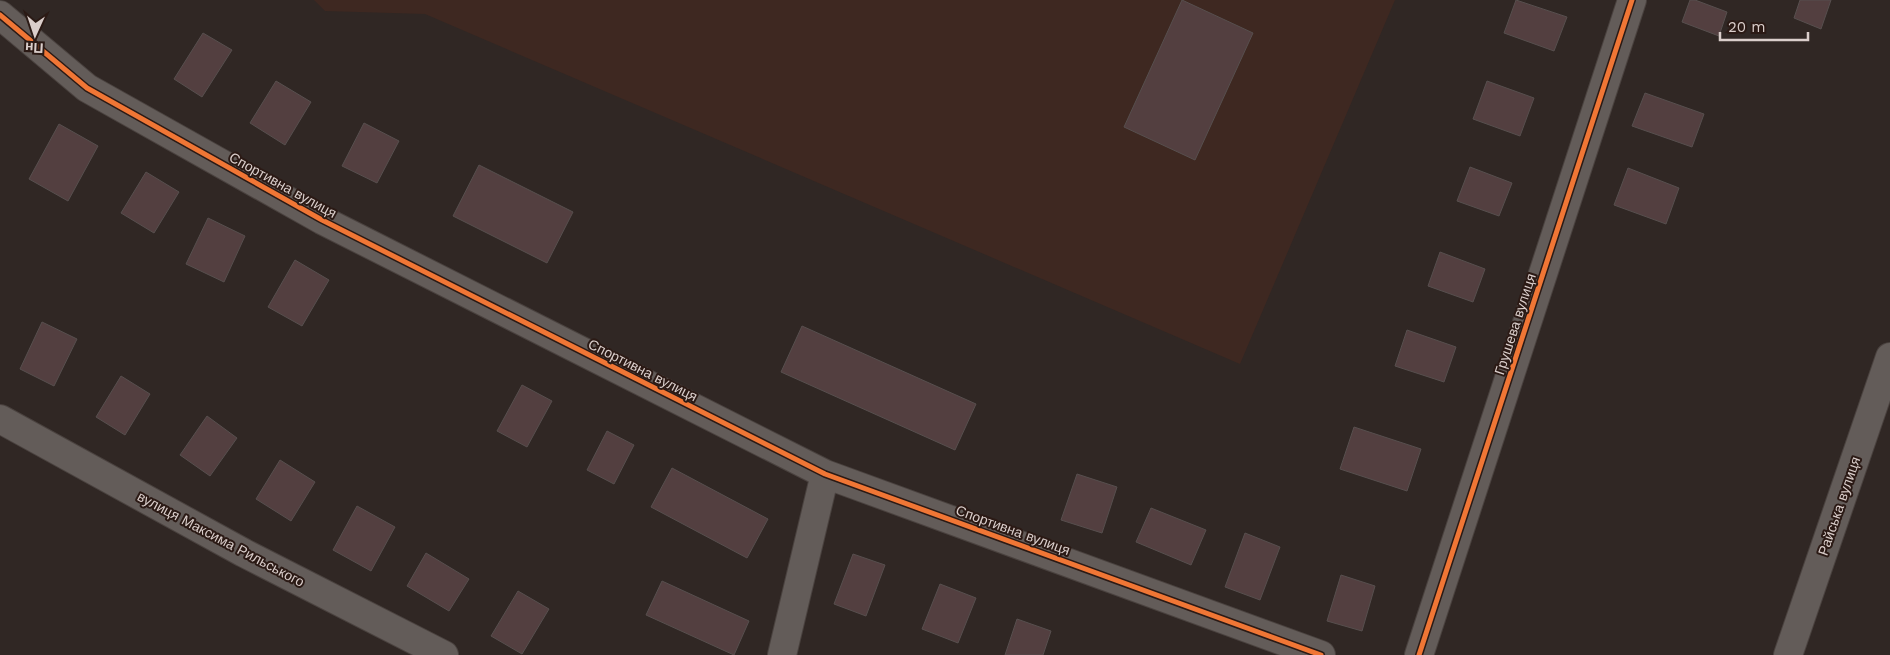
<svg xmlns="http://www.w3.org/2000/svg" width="1890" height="655" font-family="'Work Sans',sans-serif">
  <rect width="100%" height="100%" fill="#302724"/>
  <path fill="#3e2821" d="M314,0H1395L1240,364L425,14L325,11Z"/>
  <path fill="#533f40" stroke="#574f4e" d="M1182,0L1253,33L1195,160L1124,127Z
    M1516,0L1567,17L1554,51L1504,33Z
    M1690,0H1695L1727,12L1719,36L1682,22Z
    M1800,0H1831L1821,29L1794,18Z
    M203,33L232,50L202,97L174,79Z
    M276,81L311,102L285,145L250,123Z
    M1487,81L1534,98L1520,136L1473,119Z
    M1645,93L1704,114L1692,147L1632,126Z
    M364,123L399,141L377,183L342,166Z
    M59,124L98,146L68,201L29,179Z
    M479,165L573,212L547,263L453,216Z
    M1470,167L1512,183L1499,216L1457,201Z
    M1628,168L1679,188L1666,224L1614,205Z
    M146,172L179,192L154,233L121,213Z
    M208,218L245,236L224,282L186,264Z
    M1440,252L1485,269L1473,302L1428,286Z
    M295,260L329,280L302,326L268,307Z
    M42,322L77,339L54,386L20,369Z
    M802,326L976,404L955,450L781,372Z
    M1407,330L1456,347L1444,382L1395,366Z
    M121,376L150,394L125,435L96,417Z
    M522,385L552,401L527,447L497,431Z
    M207,416L237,438L210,476L180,455Z
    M1354,427L1421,449L1407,491L1340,469Z
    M607,431L634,445L614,484L587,470Z
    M280,460L315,482L291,521L256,499Z
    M672,468L768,519L747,558L651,507Z
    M1077,474L1117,487L1102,533L1061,520Z
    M357,506L395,527L371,571L333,550Z
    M1151,508L1206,530L1191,565L1136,542Z
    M1245,533L1280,547L1260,600L1225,587Z
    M426,553L469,579L449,611L407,586Z
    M853,554L885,565L866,616L834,604Z
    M1341,575L1375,586L1362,631L1327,621Z
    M662,581L749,621L734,655L646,615Z
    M940,584L976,598L958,643L922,629Z
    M518,591L549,609L522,654L491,636Z
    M1017,619L1051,631L1043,655H1005Z"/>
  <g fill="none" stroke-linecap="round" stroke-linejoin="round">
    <g stroke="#4a423f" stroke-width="30">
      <path id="minor" d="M0,15L87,88L322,220L825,474L1321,655
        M0,419L244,553L444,655
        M782,655L825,474
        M1419,655L1632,0
        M1788,655L1890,357"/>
    </g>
    <use href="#minor" stroke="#635c59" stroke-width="28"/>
    <g stroke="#2b1a15" stroke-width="8">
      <path id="cycleway" d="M0,15L87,88L322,220L825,474L1321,655
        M1419,655L1632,0"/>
    </g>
    <use href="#cycleway" stroke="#f07635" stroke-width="5"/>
  </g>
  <g text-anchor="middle" stroke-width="4" stroke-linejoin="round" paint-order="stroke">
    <g font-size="14" fill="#dacecb" stroke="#2b1a15">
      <text transform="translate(283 185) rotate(29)" y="5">Спортивна вулиця</text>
      <text transform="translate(1515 324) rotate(-72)" y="5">Грушева вулиця</text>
      <text transform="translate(643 370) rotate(27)" y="5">Спортивна вулиця</text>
      <text transform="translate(1839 506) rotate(-71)" y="5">Райська вулиця</text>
      <text transform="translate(1013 530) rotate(20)" y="5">Спортивна вулиця</text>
      <text transform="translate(221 539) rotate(28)" y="5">вулиця Максима Рильського</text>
    </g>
  </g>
  <g transform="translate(35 35) rotate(183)" stroke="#2b1a15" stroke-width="4" paint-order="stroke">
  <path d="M0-4L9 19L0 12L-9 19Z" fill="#dacecb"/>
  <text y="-8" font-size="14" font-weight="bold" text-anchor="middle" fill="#dacecb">Пн</text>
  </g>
  <path d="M1720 32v8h88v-8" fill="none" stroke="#dacecb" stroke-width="2.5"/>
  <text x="1728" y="32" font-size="15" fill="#dacecb" stroke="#2b1a15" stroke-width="4" paint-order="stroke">20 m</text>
</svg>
